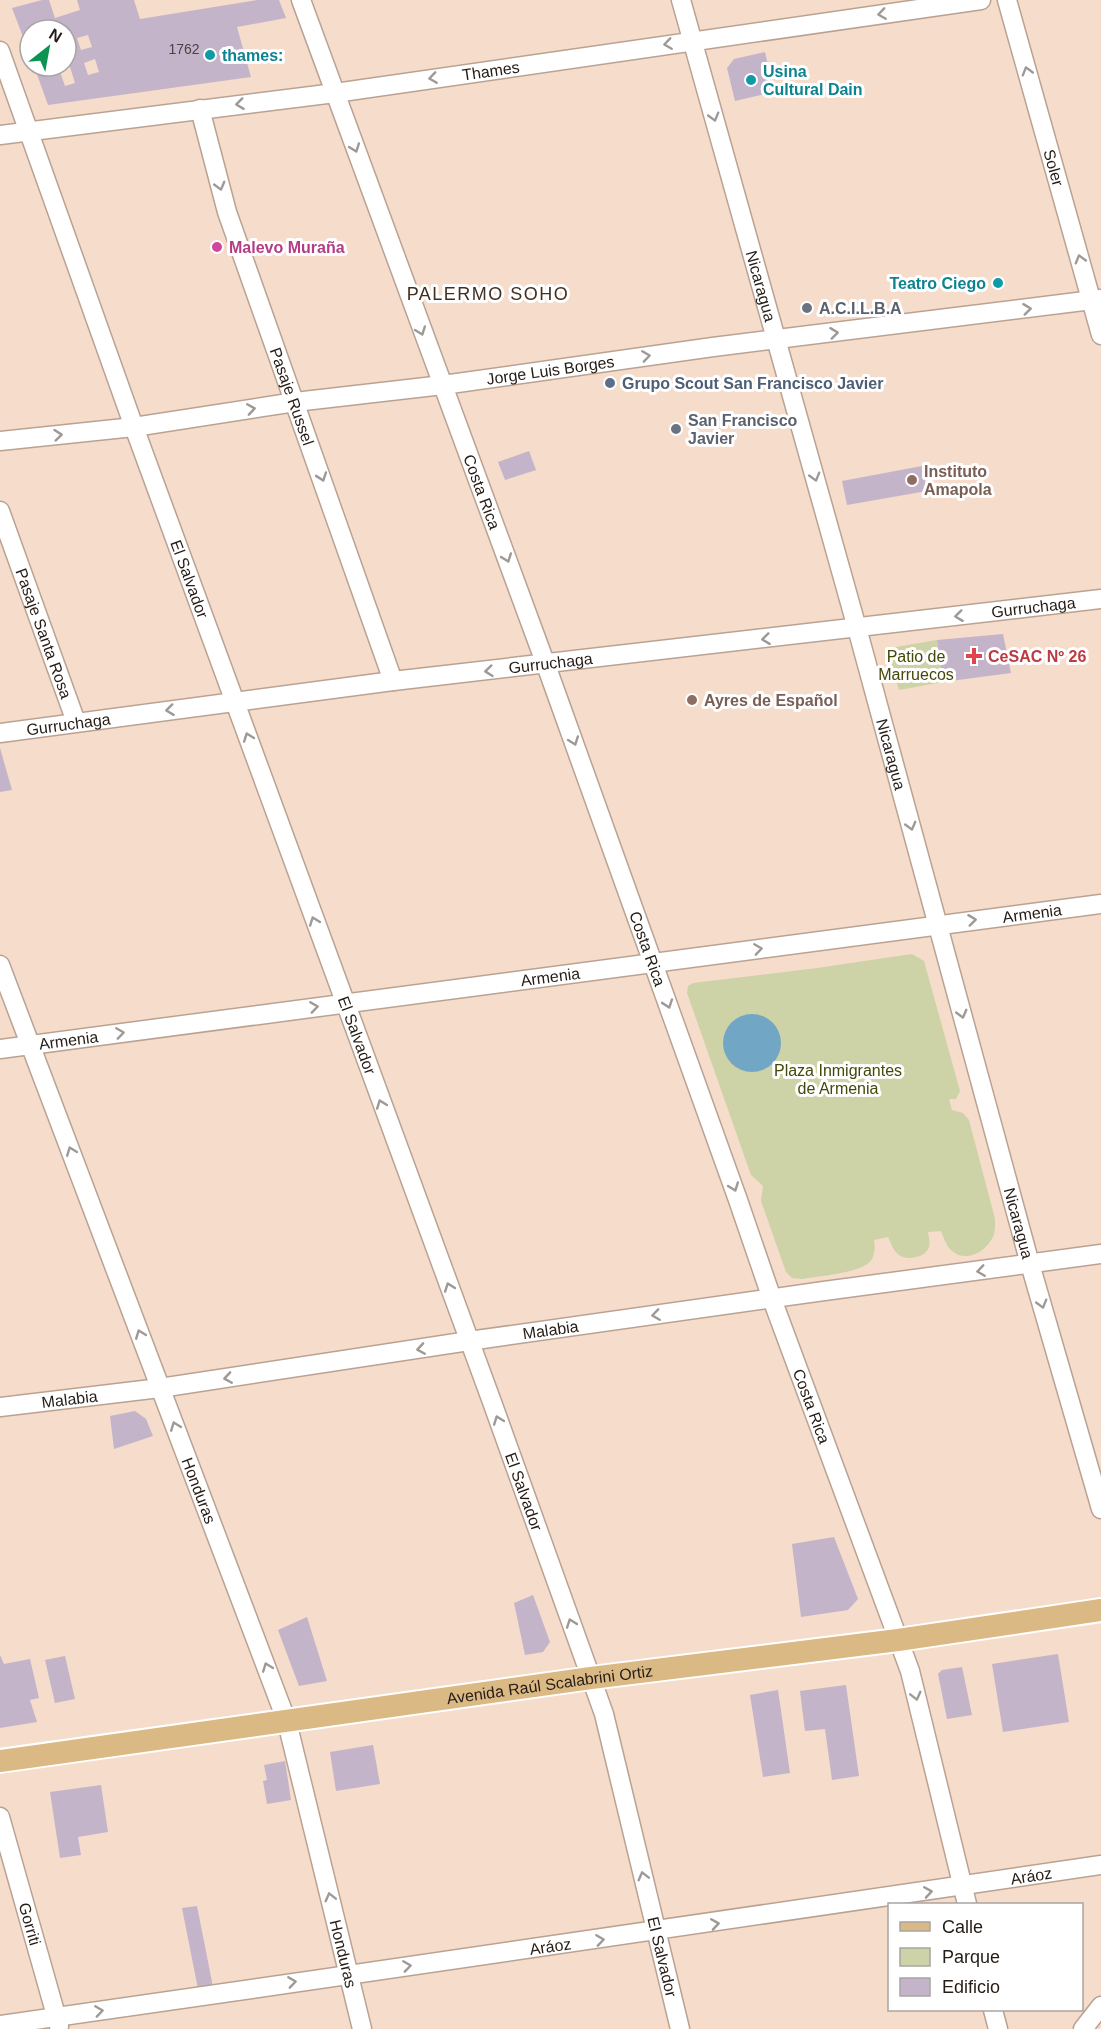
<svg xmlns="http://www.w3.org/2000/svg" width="1101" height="2029" font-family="Arial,sans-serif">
  <rect width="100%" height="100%" fill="#f5dccb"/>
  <path fill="#cdd3a6" d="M937,640L943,682L899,690L889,655L896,647Z
    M912,954L924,961L960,1091L956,1099H949L952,1110L963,1113L969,1120L995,1219C995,1224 995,1230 994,1234C989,1250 967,1264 952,1251C946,1246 944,1238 941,1231L928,1232C929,1237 930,1243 929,1247C926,1258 906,1261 899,1255C893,1251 891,1243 888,1237L874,1240C875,1246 875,1253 872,1259C865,1273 818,1276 802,1279L792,1278L786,1272L761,1201L763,1186L751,1175L687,993L688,986L693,983L817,968Z"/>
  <path fill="#71a6c5" d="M723 1043a29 29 0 1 1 58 0a29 29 0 1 1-58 0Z"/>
  <path fill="#c4b4ca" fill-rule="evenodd" d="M42,0H49L55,18L80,10L77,0H134L140,19L257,0H279L286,18L237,27L251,77L48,105L34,66H58L65,86L75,83L66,54V30H58L55,20L43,25L45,30H30V55L12,8ZM88,35L92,47L81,50L77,38ZM95,59L99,72L88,75L84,63Z
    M765,52L774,92L735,101L727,68L734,59Z
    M529,451L536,470L505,480L498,462Z
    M922,466L927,491L847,505L842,481Z
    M1003,634L1011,673L943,682L937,640Z
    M0,748L12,790L0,792Z
    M135,1411L146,1419L153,1436L114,1449L110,1416Z
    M834,1537L858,1599L848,1610L801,1617L792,1544Z
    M533,1595L550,1642L543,1652L525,1655L514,1603Z
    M307,1617L327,1681L299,1686L278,1630Z
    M1058,1654L1069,1722L1003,1732L992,1664Z
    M0,1655L4,1664L30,1659L39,1698L30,1700L37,1722L0,1728Z
    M65,1656L75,1699L55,1703L45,1660Z
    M962,1667L972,1715L947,1719L938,1674L942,1670Z
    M846,1685L859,1776L832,1780L825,1729L805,1731L800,1691Z
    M778,1690L790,1773L763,1777L750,1695Z
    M373,1745L380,1784L336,1791L330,1752Z
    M285,1761L291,1800L267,1804L263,1781L267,1780L264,1765Z
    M101,1785L108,1832L78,1837L81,1855L60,1858L50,1792Z
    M197,1906L213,1987L198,1989L182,1908Z"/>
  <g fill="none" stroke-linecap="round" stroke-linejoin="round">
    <g stroke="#baa293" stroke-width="21">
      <g id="minor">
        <path id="s1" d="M301,0L546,665L738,1200L772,1299L910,1671L967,1904"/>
        <path id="s2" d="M681,0L857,628L1030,1264L1101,1509"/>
        <path id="s3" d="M1007,0L1101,335"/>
        <path id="s4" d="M0,51L134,427L492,1402L604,1714L680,2029"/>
        <path id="s5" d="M200,109L227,212L393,681"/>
        <path id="s6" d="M0,135L335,93L981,0"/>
        <path id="s7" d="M0,441L134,427L295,402L443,385L713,347L1101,299"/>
        <path id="s8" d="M0,511L76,722"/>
        <path id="s9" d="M0,733L393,681L1101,599"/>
        <path id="s10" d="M0,965L287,1722L362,2029"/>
        <path id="s11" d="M0,1049L1101,904"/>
        <path id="s12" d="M0,1407L160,1388L469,1341L824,1291L1101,1254"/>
        <path id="s13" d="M0,1817L59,2026"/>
        <path d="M993,2010L998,2029"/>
        <path id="s14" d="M0,2025C367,1972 734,1921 1101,1865"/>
        <path d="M1083,2029L1101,2006"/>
      </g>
    </g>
    <g stroke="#fff" stroke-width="26">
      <g id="major">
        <path id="s15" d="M0,1761L591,1678L898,1640L1101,1610"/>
      </g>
    </g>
    <use href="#minor" stroke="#fff" stroke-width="18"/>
    <use href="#major" stroke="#dbb985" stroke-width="22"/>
  </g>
  <defs><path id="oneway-chevron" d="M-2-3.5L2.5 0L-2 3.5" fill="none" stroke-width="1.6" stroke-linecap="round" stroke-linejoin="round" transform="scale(1.5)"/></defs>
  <g stroke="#9d9996">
    <use href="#oneway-chevron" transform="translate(882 14) rotate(172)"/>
    <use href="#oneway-chevron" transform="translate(668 44) rotate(172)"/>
    <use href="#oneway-chevron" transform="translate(1027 71) rotate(-106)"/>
    <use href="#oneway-chevron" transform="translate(433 78) rotate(172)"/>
    <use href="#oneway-chevron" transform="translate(240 104) rotate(173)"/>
    <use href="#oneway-chevron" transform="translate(714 117) rotate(74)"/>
    <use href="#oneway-chevron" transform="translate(355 148) rotate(70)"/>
    <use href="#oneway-chevron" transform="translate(220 186) rotate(75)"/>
    <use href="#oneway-chevron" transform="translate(1080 259) rotate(-106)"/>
    <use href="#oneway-chevron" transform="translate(1027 309) rotate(-7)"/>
    <use href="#oneway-chevron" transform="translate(421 331) rotate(70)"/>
    <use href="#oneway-chevron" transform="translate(834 333) rotate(-7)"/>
    <use href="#oneway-chevron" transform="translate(646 356) rotate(-8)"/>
    <use href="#oneway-chevron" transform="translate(251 409) rotate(-9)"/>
    <use href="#oneway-chevron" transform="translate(58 435) rotate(-6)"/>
    <use href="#oneway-chevron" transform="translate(322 477) rotate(71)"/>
    <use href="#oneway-chevron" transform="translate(815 477) rotate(74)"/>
    <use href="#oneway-chevron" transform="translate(507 558) rotate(70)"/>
    <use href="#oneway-chevron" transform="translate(959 616) rotate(173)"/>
    <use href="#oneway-chevron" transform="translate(766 639) rotate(173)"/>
    <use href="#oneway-chevron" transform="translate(489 671) rotate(174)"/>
    <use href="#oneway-chevron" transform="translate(170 710) rotate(173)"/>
    <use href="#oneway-chevron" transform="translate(248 737) rotate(-110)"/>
    <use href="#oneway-chevron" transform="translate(574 741) rotate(70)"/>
    <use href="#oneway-chevron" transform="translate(911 826) rotate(75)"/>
    <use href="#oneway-chevron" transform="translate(972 920) rotate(-7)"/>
    <use href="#oneway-chevron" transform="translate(314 921) rotate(-110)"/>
    <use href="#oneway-chevron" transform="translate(758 949) rotate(-8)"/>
    <use href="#oneway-chevron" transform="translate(668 1004) rotate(71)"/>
    <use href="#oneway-chevron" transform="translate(314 1007) rotate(-8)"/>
    <use href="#oneway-chevron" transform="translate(962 1014) rotate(75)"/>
    <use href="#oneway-chevron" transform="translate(120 1033) rotate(-8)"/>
    <use href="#oneway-chevron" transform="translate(381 1104) rotate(-110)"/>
    <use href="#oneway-chevron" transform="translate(71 1151) rotate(-111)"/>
    <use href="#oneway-chevron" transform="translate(734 1187) rotate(70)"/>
    <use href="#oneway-chevron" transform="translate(981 1271) rotate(172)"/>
    <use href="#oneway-chevron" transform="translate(449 1287) rotate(-110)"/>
    <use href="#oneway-chevron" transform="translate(1042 1304) rotate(74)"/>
    <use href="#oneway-chevron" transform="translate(656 1315) rotate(172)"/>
    <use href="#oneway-chevron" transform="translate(140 1334) rotate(-111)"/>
    <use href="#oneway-chevron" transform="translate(421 1349) rotate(171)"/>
    <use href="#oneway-chevron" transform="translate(228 1378) rotate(171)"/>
    <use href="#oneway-chevron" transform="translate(498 1420) rotate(-110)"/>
    <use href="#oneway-chevron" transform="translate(175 1426) rotate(-111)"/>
    <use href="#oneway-chevron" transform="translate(571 1623) rotate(-110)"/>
    <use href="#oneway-chevron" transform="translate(267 1667) rotate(-111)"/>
    <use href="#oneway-chevron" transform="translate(916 1696) rotate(76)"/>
    <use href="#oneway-chevron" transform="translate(643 1876) rotate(-104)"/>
    <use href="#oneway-chevron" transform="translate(928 1892) rotate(-9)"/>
    <use href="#oneway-chevron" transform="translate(330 1897) rotate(-104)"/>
    <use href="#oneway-chevron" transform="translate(715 1924) rotate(-9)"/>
    <use href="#oneway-chevron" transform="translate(600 1940) rotate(-8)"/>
    <use href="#oneway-chevron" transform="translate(407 1966) rotate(-8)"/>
    <use href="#oneway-chevron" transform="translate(292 1982) rotate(-8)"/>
    <use href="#oneway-chevron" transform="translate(99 2011) rotate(-8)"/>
  </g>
  <g fill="#0f9aa8" stroke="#fff" stroke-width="2">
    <circle cx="210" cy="55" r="6"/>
    <circle cx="751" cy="80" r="6"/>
    <circle cx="998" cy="283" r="6"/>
  </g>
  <circle fill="#d1479c" stroke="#fff" stroke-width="2" cx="217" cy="247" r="6"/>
  <g fill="#6b7280" stroke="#fff" stroke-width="2">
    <circle cx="807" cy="308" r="6"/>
    <circle cx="676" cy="429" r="6"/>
  </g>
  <circle fill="#5c6f8a" stroke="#fff" stroke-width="2" cx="610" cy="383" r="6"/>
  <g fill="#8d6e63" stroke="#fff" stroke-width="2">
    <circle cx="912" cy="480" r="6"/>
    <circle cx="692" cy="700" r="6"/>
  </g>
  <path fill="#e0444e" stroke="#fff" stroke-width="2" d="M971 647h6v6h6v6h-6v6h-6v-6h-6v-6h6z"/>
  <g text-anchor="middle" stroke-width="6" stroke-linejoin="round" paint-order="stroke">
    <g font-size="14" fill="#4d4243">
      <text x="184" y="54">1762</text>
    </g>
    <g font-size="16" font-weight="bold" fill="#0d838f" stroke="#fff" text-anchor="start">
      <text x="222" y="61">thames:</text>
      <text x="763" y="77">Usina<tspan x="763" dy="18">Cultural Dain</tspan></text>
      <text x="986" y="289" text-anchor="end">Teatro Ciego</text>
    </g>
    <g font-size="16" fill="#251c16" stroke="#fff">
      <text dy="6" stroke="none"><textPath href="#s6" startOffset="495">Thames</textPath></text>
      <text dy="6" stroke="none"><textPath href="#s3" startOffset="174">Soler</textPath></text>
      <text dy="6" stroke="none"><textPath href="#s2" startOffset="297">Nicaragua</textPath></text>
      <text dy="6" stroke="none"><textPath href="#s7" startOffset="555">Jorge Luis Borges</textPath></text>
      <text dy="6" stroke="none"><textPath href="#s5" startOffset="302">Pasaje Russel</textPath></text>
      <text dy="6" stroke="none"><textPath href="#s1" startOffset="524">Costa Rica</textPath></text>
      <text dy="6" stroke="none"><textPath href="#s4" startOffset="561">El Salvador</textPath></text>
      <text dy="6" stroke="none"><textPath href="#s9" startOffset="1041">Gurruchaga</textPath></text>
      <text dy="6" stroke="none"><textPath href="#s8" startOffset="130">Pasaje Santa Rosa</textPath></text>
      <text dy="6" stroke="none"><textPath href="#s9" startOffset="555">Gurruchaga</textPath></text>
      <text dy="6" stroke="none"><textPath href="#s9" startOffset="69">Gurruchaga</textPath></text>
      <text dy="6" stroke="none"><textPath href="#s2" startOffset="783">Nicaragua</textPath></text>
      <text dy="6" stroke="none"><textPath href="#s11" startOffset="1041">Armenia</textPath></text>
      <text dy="6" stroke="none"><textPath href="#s1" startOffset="1010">Costa Rica</textPath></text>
      <text dy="6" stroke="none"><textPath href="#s11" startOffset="555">Armenia</textPath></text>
      <text dy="6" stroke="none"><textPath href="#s4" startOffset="1047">El Salvador</textPath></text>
      <text dy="6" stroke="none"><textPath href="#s11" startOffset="69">Armenia</textPath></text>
      <text dy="6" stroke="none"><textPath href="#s2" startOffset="1269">Nicaragua</textPath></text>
      <text dy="6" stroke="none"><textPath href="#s12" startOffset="556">Malabia</textPath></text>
      <text dy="6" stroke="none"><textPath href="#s12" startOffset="70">Malabia</textPath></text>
      <text dy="6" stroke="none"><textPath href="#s1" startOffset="1496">Costa Rica</textPath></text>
      <text dy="6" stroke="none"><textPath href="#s10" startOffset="562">Honduras</textPath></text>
      <text dy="6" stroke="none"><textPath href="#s4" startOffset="1533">El Salvador</textPath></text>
      <text dy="6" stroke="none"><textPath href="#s15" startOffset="555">Avenida Raúl Scalabrini Ortiz</textPath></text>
      <text dy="6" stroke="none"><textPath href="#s14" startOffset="1042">Aráoz</textPath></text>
      <text dy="6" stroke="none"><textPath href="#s13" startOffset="111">Gorriti</textPath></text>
      <text dy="6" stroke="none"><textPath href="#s14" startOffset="556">Aráoz</textPath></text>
      <text dy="6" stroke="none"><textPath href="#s10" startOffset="1048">Honduras</textPath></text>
      <text dy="6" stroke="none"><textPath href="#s4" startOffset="2019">El Salvador</textPath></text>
    </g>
    <g font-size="16" font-weight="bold" fill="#b23c85" stroke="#fff" text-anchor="start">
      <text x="229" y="253">Malevo Muraña</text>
    </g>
    <g font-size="16" font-weight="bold" fill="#5b616d" stroke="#fff" text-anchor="start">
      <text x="819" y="314">A.C.I.L.B.A</text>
      <text x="688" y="426">San Francisco<tspan x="688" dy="18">Javier</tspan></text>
    </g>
    <g font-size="16" font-weight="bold" fill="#4e5e75" stroke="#fff" text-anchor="start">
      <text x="622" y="389">Grupo Scout San Francisco Javier</text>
    </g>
    <g font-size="16" font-weight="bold" fill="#785e54" stroke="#fff" text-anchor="start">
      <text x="924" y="477">Instituto<tspan x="924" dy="18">Amapola</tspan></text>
      <text x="704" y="706">Ayres de Español</text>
    </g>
    <g font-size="16" fill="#444808" stroke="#fff">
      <text x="916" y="662">Patio de<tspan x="916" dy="18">Marruecos</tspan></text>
      <text x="838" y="1076">Plaza Inmigrantes<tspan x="838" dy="18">de Armenia</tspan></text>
    </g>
    <g font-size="16" font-weight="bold" fill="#be3a42" stroke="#fff" text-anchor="start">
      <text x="988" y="662">CeSAC Nº 26</text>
    </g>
    <g font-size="18" letter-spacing="1.5" fill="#422f22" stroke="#fff">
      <text x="488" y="300">PALERMO SOHO</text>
    </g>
  </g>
  <rect x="888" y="1903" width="195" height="108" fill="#ffffff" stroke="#a8a4a2" stroke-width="1.5"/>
  <rect x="900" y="1922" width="30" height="9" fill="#dbb985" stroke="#a8a4a2" stroke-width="1.5"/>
  <text x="942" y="1933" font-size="18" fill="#251c16">Calle</text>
  <rect x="900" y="1948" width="30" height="18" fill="#cdd3a6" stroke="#a8a4a2" stroke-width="1.5"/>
  <text x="942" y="1963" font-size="18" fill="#251c16">Parque</text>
  <rect x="900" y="1978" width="30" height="18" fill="#c4b4ca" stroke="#a8a4a2" stroke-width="1.5"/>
  <text x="942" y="1993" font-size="18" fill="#251c16">Edificio</text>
  <g transform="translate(48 48) rotate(31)"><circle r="28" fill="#ffffff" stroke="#a8a4a2" stroke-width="1.5"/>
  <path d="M0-4.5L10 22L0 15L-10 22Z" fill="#0b9352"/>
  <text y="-9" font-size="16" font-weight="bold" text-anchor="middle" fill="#251c16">N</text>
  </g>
</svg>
